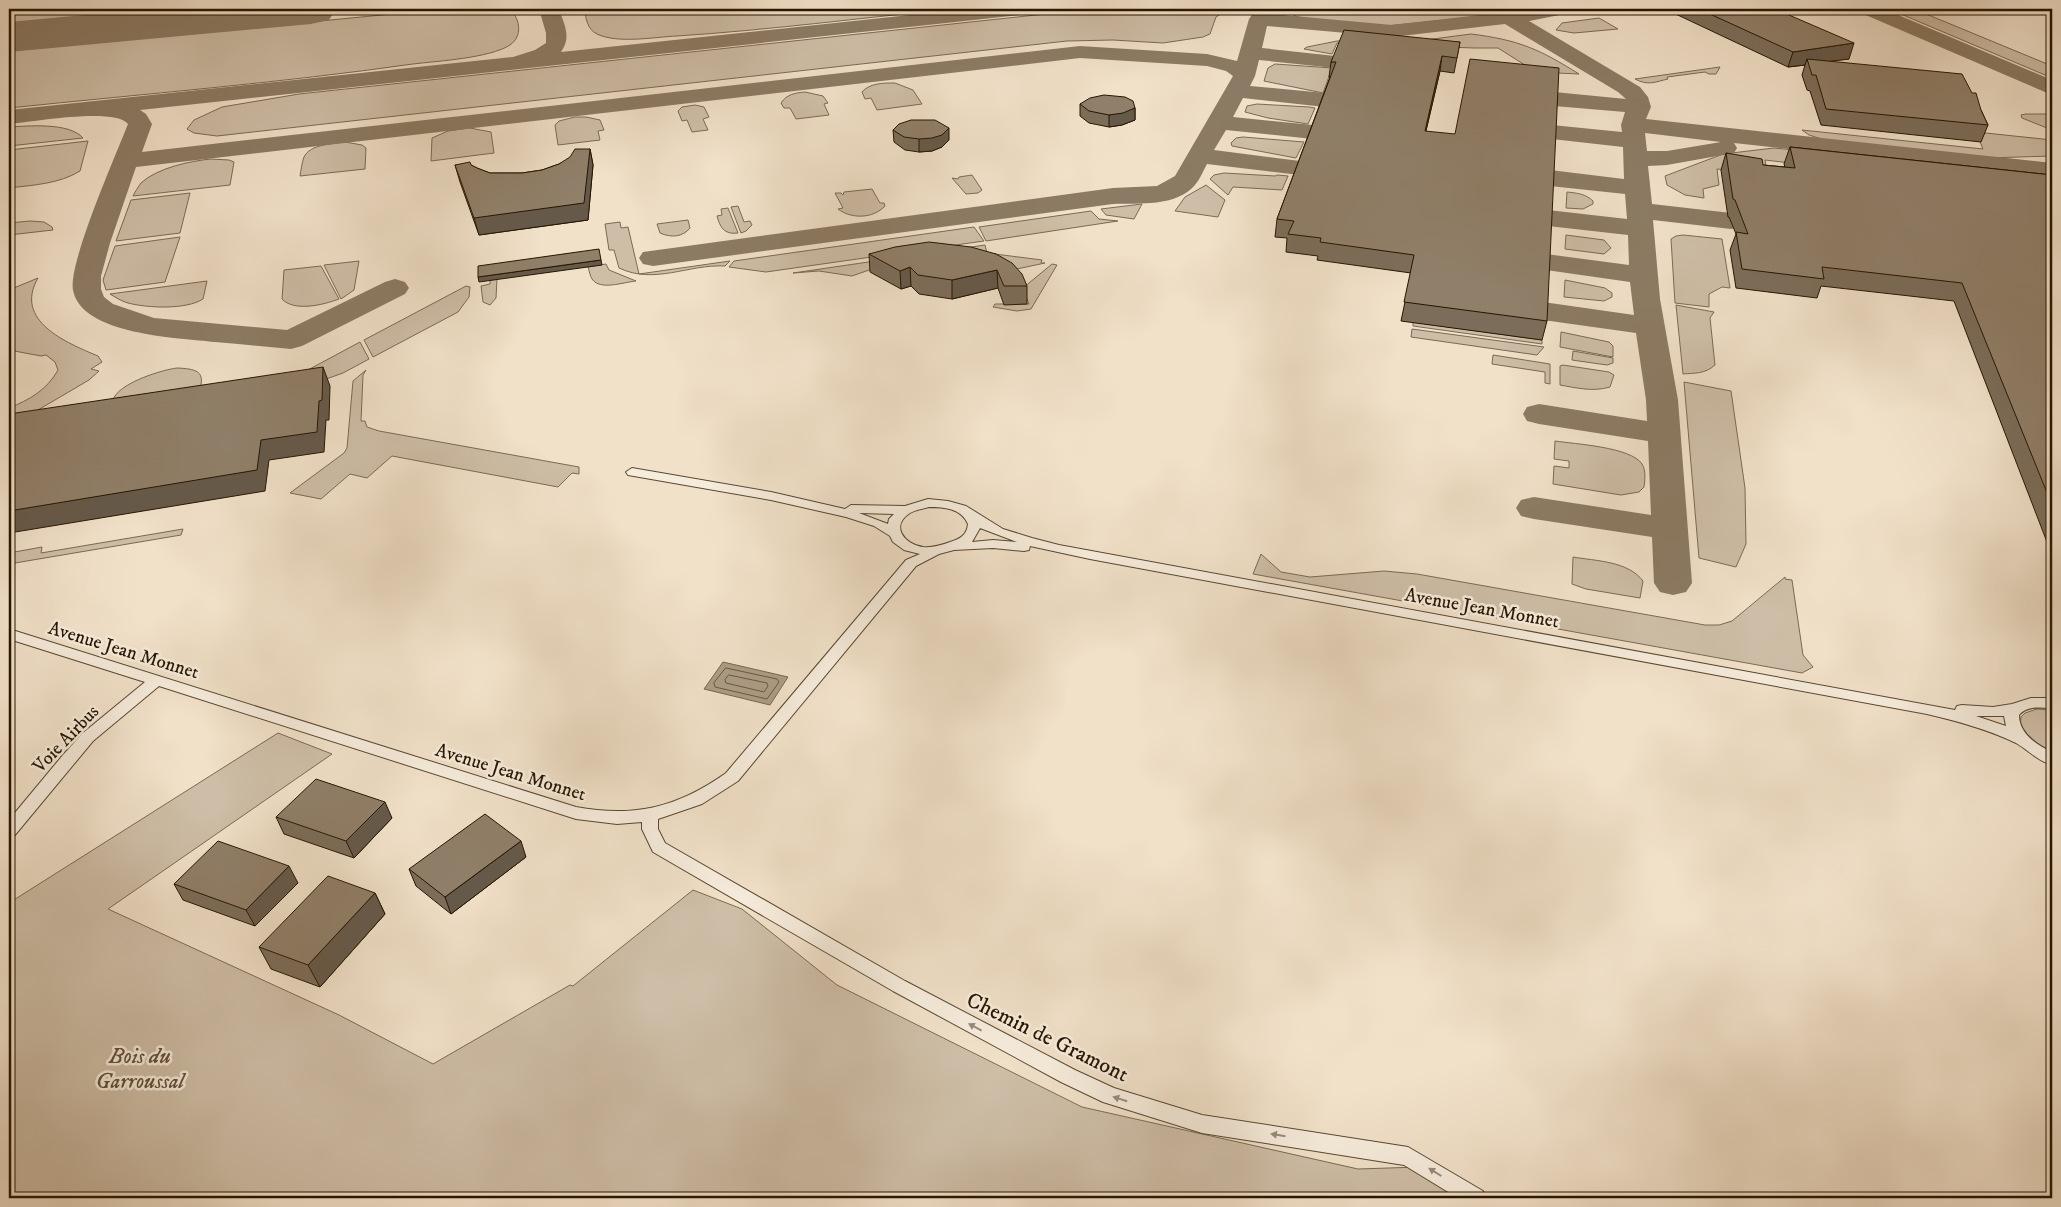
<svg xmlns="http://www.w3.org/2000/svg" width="2061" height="1207" font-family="'IM FELL DW Pica',serif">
  <rect width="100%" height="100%" fill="#f1e1c9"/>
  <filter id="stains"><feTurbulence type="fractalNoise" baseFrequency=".004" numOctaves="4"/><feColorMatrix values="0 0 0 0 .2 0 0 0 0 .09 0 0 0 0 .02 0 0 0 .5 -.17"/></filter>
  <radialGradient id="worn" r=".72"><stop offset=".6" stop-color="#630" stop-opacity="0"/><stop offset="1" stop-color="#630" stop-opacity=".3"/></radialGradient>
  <path fill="#cebea7" stroke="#7a6a54" d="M9,9H174L9,24Z
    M444,9H510C520,19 523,36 510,45C490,58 438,61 413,64C279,83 143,94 9,108V51Z
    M585,9H952C860,18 769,30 677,36C654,37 618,44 597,34C588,30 585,18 585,9Z
    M1092,9H1223L1225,11L1216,17L1210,34L1203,37L1163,43L1113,40L1067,41L217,136L194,133L187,129L194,120L222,107L299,94Z
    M1285,9H1545L1546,10L1385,26L1303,18L1295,16Z
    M1889,9H1914L2052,66V78Z
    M1599,18L1618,29L1574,33L1556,30L1562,23Z
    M1471,34C1519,40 1539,49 1579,74L1536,72L1498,48H1474L1337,43L1332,54L1304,49L1307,47L1337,41L1425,40Z
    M1275,64L1332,68L1323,93L1264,81L1268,68Z
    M1720,67L1716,74H1709L1705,72L1667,77L1668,79C1655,82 1648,86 1635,79Z
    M895,83L913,90L922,104L877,110L871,98L865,99L862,92C870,83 883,83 895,83Z
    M805,92L823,96L828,103L824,104L829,115L796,119L790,108H784L781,103C787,94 795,93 805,92Z
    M1257,104L1309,107L1315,108L1308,124L1268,118L1245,112L1247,106Z
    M695,105L704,107L709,117L703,119L708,130L692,132L687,120L682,121L678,111L682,107Z
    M2026,114H2052V130L2022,118L2021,115Z
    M575,117H586L600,120L604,130L598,131L600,140L558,145L555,125L559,121Z
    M9,127C28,126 69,122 83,138L9,146Z
    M470,128L491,132L494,153L431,161L432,138L448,131Z
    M1802,130L1983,149L1976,132L2052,140V156L1987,158L1825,140L1809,135Z
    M1243,137L1304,142L1296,158L1232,146L1231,143L1236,138Z
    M88,141L80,171C59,184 33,185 9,188V150Z
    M345,142L362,145L366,148L365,169L300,176C301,170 302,162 304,157C310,144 333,144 345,142Z
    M1774,148L1835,154L1850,170L1765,160L1767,171H1739L1717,169L1719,185L1703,189L1704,198L1685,195L1667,185L1665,176L1723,154Z
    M211,159L229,160L234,162L230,185L133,196C135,192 138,187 141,183C157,168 190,161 211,159Z
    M1224,173L1275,176L1277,175L1288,176L1282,190L1233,187L1228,195L1210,179L1214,175Z
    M972,175L982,190L978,193L966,194L952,178L958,179L959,177Z
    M1206,185L1225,200L1218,217L1175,211L1185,197Z
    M872,189L880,203H884L885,206C873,219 851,219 838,209L843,208L835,193H841L843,195L844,192Z
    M1567,192C1577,193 1586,194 1593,201V204L1583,209L1566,208Z
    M190,193L180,233L116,241L131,200Z
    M1142,204L1134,219L1106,215L1101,209Z
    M738,206L744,222L750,221L752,225L746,231L741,233L731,207Z
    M728,208L738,233C724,235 720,227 717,216L722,215L721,209Z
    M1091,211L1099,219L1118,221L986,241L979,227Z
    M688,220L690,228C683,237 671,238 660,233L657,224Z
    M30,221L44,222L52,227L53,230L9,235V223Z
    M620,222L621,228L628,227L639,274L730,261L725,266C688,264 655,285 619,268L614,250H609L605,224Z
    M974,227L984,241L766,272L729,267L734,261Z
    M1566,235L1604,240L1611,248L1604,254L1565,249Z
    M1683,235L1722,239L1730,288L1722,287L1709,294V307L1675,303L1671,239L1676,236Z
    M180,237L165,282L106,290L103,280L115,246Z
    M985,245L987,253L1042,260L1041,263H1045L1003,272L872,269L852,276L819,271L793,273Z
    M359,261L354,290L341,299L324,265Z
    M606,264L609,270L636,281C624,282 600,291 592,279C590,276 589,270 588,267Z
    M1052,264L1057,265L1031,309L1017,311L993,307L995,304H1029L1023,288Z
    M321,266L339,299C323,305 294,312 282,299L284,270Z
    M38,278C13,321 67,343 98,356L102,362L91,369L99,371L89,380L9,427V408C29,400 47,390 58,370L55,362L46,355L41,356L9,350V290Z
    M497,279L496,298L490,305L483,302L481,286L490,284V280Z
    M1565,280L1605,288L1612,293V297L1604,301L1564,297Z
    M207,281L203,299C186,310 147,308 128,303C121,301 115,297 110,294Z
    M466,286L470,287L469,297L458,312L373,357L364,340Z
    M1676,305L1714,312L1710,318L1715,365C1705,374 1695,373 1683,374Z
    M1413,322L1542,340V344L1413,326Z
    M1412,329L1544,347L1537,355L1411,337Z
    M1561,332L1609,342L1613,346V357L1560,347Z
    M360,342L369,359L343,373L329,378L278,386Z
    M1573,351L1613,358V363L1607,365L1572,360Z
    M1493,355L1550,364V384L1545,383V372L1492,364Z
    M1563,365L1609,372L1614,375L1610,387C1593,392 1577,388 1560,385V366Z
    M177,368C206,369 204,376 197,401L107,415C109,409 111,401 115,396C124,382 161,370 177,368Z
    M366,370L363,375L361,421H365L367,427L379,431L579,467V474L572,473L558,487L392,456L367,478L350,474L321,499L290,493L344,453L347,448L353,381Z
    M1684,382L1731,391L1745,488L1746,544L1736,567L1699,558Z
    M1555,441C1575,444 1631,447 1642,464C1646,470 1645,480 1644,487L1639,492L1621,495L1553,484L1554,466L1569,468V461L1554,459Z
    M183,529L181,535L9,564V553L42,547L41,553Z
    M1261,554L1281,572L1310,577L1384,571L1417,574L1705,625H1719L1732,621L1785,577V579L1792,580L1803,655L1813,667L1802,673L1253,574Z
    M1573,557C1596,561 1628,561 1643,581L1640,598L1586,589L1572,584Z
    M2037,709L2052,710V753C2038,747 2018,735 2021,717L2025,713Z
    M278,733L332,754L108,909L339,1015L433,1064L570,985L573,986L693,890L742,909L837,985L1082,1107L1358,1169L1419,1167L1467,1198H9V903Z"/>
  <path fill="#ac9c85" stroke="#766650" d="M723,662L788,677L770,705L704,689Z"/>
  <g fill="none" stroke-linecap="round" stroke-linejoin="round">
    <path stroke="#695842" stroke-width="1" d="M726,668L777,679L779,682L767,699L715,687L714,683Z
      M729,675L767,683L768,686L764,692L726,683L725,680Z"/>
    <path fill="#8c7b64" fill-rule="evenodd" d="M539,9H559C564,24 572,37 561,52L966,9H1030L1027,13L1020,15L140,110L146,114L152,124L142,152L1080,46L1207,54L1237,61L1249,19L1256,9H1276L1272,14L1392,25L1533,9H1573L1570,13L1529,21L1640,87L1648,97L1651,107L1646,119L2052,163V177L1734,143L1737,148L1734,153L1667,165L1648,166L1652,204L1731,213L1740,215L1744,221L1740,227L1731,229L1653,220L1660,299L1678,400L1692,583L1686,592L1673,595L1660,592L1654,583L1652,537L1534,519L1521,516L1516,508L1521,500L1534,497L1651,515L1648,441L1539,424L1527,421L1523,414L1527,407L1539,404L1647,421L1646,400L1636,333L1543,320L1533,317L1528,311L1533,305L1543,302L1634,315L1630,282L1546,270L1536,268L1532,262L1536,256L1546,254L1629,265L1628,235L1548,226L1539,224L1535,218L1539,212L1548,210L1627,219L1625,194L1550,186L1541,183L1537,178L1541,173L1550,170L1624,179L1623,147L1552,139L1544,137L1540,132L1544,127L1552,125L1622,132L1621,125L1625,112L1554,106L1546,104L1543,99L1546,94L1554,92L1626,99L1618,92L1505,24L1392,37L1267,26L1262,48L1335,56L1343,57L1346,62L1343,67L1335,68L1259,60L1255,76L1250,86L1325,93L1333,95L1336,100L1333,105L1325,107L1243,98L1233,117L1313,125L1321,127L1325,132L1321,137L1313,139L1226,130L1214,150L1300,161L1309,163L1312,168L1309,173L1300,175L1207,164C1203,171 1200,179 1195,185C1177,207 1138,203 1113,204L653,266L643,264L639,258L643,252L1113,188L1157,186L1175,176L1233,76L1226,71L1207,66L1080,58L136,167L110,243L101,276V289L104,297L113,304L154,318L287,330L385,282L395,279L405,282L409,288L405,294L302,346L291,349C266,347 240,344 215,342C179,338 81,335 73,290C68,263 116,155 128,124C115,107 32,122 9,124V110L513,57L535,50L546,43V33ZM1645,133L1721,142L1667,151H1647Z
      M1858,9H1884L2052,80V95L1861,13Z"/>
    <path fill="#8c7b64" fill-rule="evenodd" d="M149,9H336L329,20L311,24L9,52V22Z"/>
    <g stroke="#594832" stroke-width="2">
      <path id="minor" d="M632,468L771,492L845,509L851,505L905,506L928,499L948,501L966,506L1003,529L1032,538L1059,545L1955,710L1957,706L1962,705L1993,707L2012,704L2031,698H2052V708C2041,708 2028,705 2019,715C2019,734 2037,745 2052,752V765C2038,761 2028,750 2016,743C1987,729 1957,721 1927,714L1090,559L1030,546L1029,550L1024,551L993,548L954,550L939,554L916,566L738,781L702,804L658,819V829L665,843L905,981L1075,1070L1114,1088L1202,1115L1408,1147L1483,1191L1486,1198H1458L1404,1165L1202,1133L1103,1102L1061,1082L893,991L653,852L642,829V822L617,824L576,819L159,686L93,741L15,835L9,837V820L63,755L83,733L145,682L9,639V629L576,807C635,818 678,807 726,773L906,560L920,554L904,550L893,542L890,536L874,526L846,517L771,500L628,475L626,472ZM929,507C944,507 961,508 968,524C967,535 960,539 950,542C942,545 932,548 923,547C904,544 890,526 910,513C915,510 923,509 929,507ZM859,513L894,514L889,519L888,524ZM980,528L1017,542L993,540L972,542ZM1976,716H2004L2006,726Z"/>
    </g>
    <use href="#minor" fill="#f6ecdc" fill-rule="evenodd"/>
  </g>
  <path fill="#7c6d5a" stroke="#261500" d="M1665,9H1775L1849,59L1829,61L1981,110L1988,125L1981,142L1821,125L1810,91L1807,90L1802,75L1805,65L1788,67Z
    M1460,42L1454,73L1440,71L1426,131L1547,321L1542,340L1401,321L1411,273L1317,260L1318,256L1286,252L1287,238L1275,237L1277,219L1330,77H1329L1331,62Z
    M1080,104L1135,108V120L1122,125L1109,127L1089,123L1080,116Z
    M893,130L949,140L942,147L932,151L919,152L905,150L894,142Z
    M1790,147L2052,175V555L1954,301L1821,286L1817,298L1736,288L1730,250L1736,234L1729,217H1728L1721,170L1726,153L1763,165L1785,167L1784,164Z
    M590,149L593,165L588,220L479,235L460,182L455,165H471L477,168L490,173H522L542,170L559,164Z
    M869,254H996L1027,286V304L1004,305L998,288L952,299L919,294L911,286L901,289L870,272Z
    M276,817L392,818L354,858L284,834Z
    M526,857L451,914L416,886L409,869Z
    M298,883L255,926L183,900L174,884Z
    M375,893L385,914L320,987L271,969L259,947Z"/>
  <path fill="#65594a" stroke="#261500" d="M1854,43L1849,59L1809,64L1807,59L1805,65L1788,67L1793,52Z
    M1442,56L1440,71L1422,147L1425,131Z
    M1135,108V120L1122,125L1109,127V115Z
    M949,128V140L942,147L932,151L919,152V139Z
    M590,149L593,165L588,220L479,235L474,218Z
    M601,260L602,265L479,282L478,277Z
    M910,267L911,286L901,289L900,271Z
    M997,270L998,288L952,299V280Z
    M323,367L330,386L329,420H326L324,452L269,460L265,491L9,533V511L261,440L319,401Z
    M385,802L392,818L354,858L346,841Z
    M521,841L526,857L451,914L445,897Z
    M289,866L298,883L255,926L246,910Z
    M375,893L385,914L320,987L308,965Z"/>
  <path fill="#907f69" stroke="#261500" d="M1699,9H1775L1854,43L1793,52Z
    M1344,30L1460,42L1457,58L1442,56L1425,131L1455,134L1470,59L1559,68L1547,321L1404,302L1414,255L1320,242L1321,238L1288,234L1294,221L1277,219L1336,62H1331Z
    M1807,59L1962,74L1972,93H1976L1981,110L1988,125L1826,109L1816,75H1812Z
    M1104,95L1125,97L1133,101L1135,108L1123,113L1109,115L1089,111L1080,104L1090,98Z
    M911,120H935L949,128L942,135L932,138L919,139L904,137L893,130L899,124Z
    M1790,147L2052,175V505L1962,283L1822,267L1824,279L1742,269L1736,232L1748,234L1735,200L1733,199L1726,153L1762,159L1763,165L1795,168Z
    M575,149H590L584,203L474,218L455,165L470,162L471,165L477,168L490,173H522L542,170L559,164L570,157Z
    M929,242L971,247L996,254L1012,263L1022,274L1027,286H1004L997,270L952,280L918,275L910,267L900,271L869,254L895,247Z
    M599,249L601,260L478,277V266Z
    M323,367L322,400L319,401L317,432L261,440L257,470L9,511V414Z
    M316,779L385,802L346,841L276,817Z
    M485,814L521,841L445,897L409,869Z
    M218,841L289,866L246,910L174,884Z
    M328,876L375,893L308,965L259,947Z"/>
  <defs><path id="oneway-solid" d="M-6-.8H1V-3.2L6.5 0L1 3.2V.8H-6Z" transform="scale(1.25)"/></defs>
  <g fill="#988b79">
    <use href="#oneway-solid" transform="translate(975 1027) rotate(-152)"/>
    <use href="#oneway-solid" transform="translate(1120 1099) rotate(-163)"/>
    <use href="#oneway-solid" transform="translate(1278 1135) rotate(-171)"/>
    <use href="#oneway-solid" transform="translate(1435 1172) rotate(-148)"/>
  </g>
  <g text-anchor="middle" stroke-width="5" stroke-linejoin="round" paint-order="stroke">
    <g font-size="19" fill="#261500" stroke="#f6ecdc">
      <text transform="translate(1482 607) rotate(10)" y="7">Avenue Jean Monnet</text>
      <text transform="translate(124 649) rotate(17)" y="7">Avenue Jean Monnet</text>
      <text transform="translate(65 738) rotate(-46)" y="7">Voie Airbus</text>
      <text transform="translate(511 771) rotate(17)" y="7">Avenue Jean Monnet</text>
    </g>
    <g font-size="22" fill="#261500" stroke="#f6ecdc">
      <text transform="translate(1048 1036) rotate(26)" y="8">Chemin de Gramont</text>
    </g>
    <g font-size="22" font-style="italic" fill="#61503a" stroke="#f6ecdc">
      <text x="140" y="1063">Bois du<tspan x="140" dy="25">Garroussal</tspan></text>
    </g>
  </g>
  <rect width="2061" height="1207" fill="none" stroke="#f1e1c9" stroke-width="30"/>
  <rect x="10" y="10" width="2041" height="1187" fill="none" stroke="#261500" stroke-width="2.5"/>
  <rect x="15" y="15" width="2031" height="1177" fill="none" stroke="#261500"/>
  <rect width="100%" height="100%" filter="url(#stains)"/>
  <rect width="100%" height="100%" fill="url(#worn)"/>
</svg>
